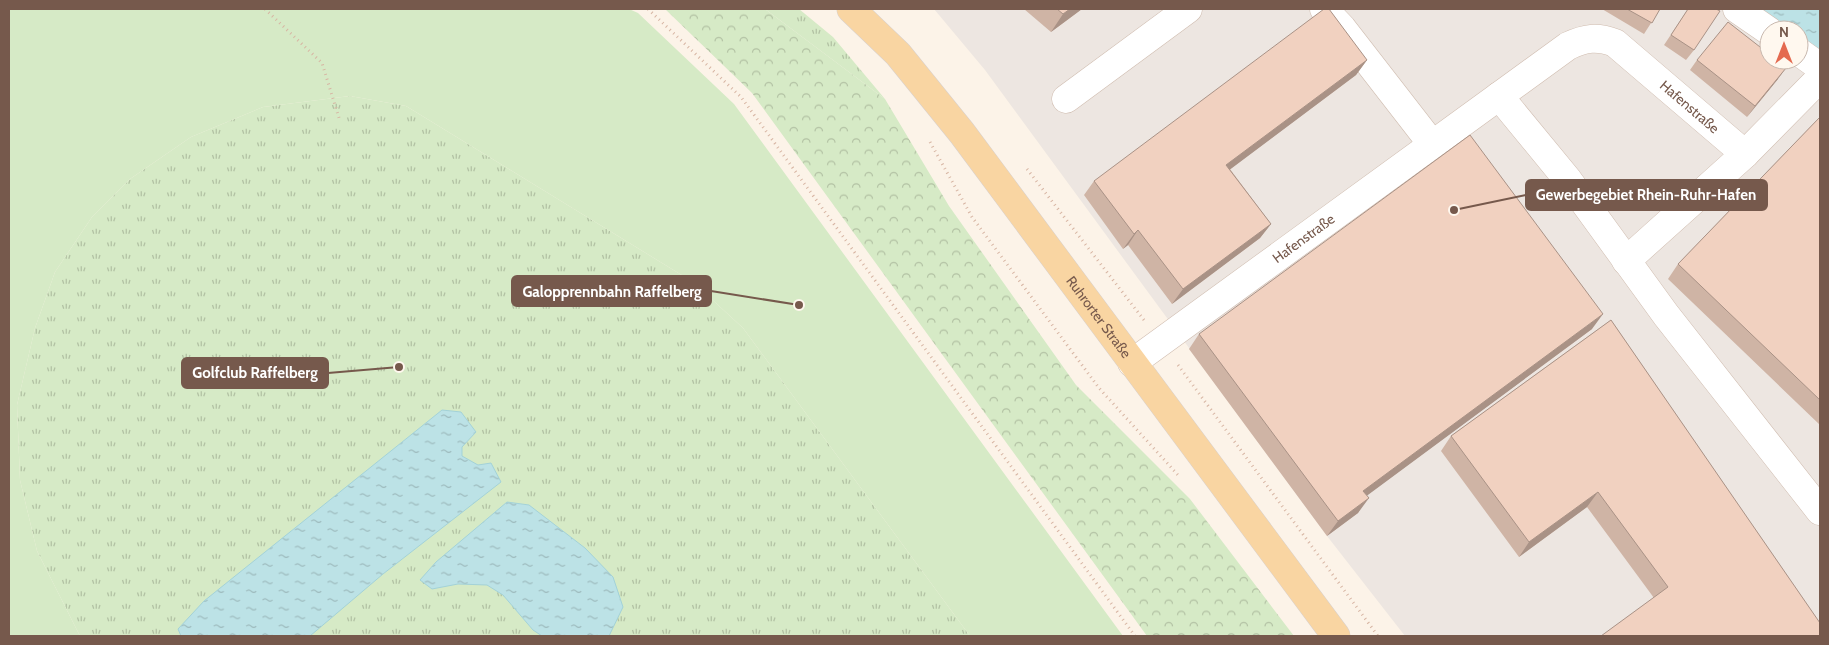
<svg xmlns="http://www.w3.org/2000/svg" width="1829" height="645" font-family="Cabin,sans-serif">
  <defs>
    <pattern id="grass-tufts" width="24" height="20" patternUnits="userSpaceOnUse" patternTransform="scale(1.25)"><rect width="24" height="20" fill="#d6eac6"/><path d="M3 7l-1-3M5 7V3M7 7l1-3M15 17l-1-3M17 17v-4M19 17l1-3" fill="none" stroke="#b2c1a3"/></pattern>
    <pattern id="forest-crowns" width="20" height="18" patternUnits="userSpaceOnUse" patternTransform="scale(1.25)"><rect width="20" height="18" fill="#d6eac6"/><path d="M2 6a3 3 0 1 1 6 0M12 15a3 3 0 1 1 6 0" fill="none" stroke="#b2c1a3"/></pattern>
    <pattern id="water-ripples" width="26" height="14" patternUnits="userSpaceOnUse" patternTransform="scale(1.25)"><rect width="26" height="14" fill="#bce2e6"/><path d="M2 4q2-2 4 0t4 0M15 11q2-2 4 0t4 0" fill="none" stroke="#9dbabd"/></pattern>
  </defs>
  <rect width="100%" height="100%" fill="#fcf3e8"/>
  <path fill="#ede6e1" d="M934,9H1749L1769,30V60L1820,59V636H1405L1327,536L985,70Z"/>
  <path fill="url(#grass-tufts)" d="M765,9H799L833,37L885,99Z
    M350,96L406,106L693,282L743,328L970,636H80L37,551L20,480L17,405L35,328L55,272L92,217L130,179L191,137L263,107Z"/>
  <path fill="url(#forest-crowns)" d="M665,9H765L885,99L949,206L1076,385L1190,499L1294,636H1147L752,93Z"/>
  <path fill="#d6eac6" d="M9,9H629L638,13L734,104L1123,636H970L743,328L693,282L406,106L350,96L263,107L191,137L130,179L92,217L55,272L35,328L17,405L20,480L37,551L80,636H9Z"/>
  <path fill="url(#water-ripples)" stroke="#a3d2d8" d="M1749,9H1820V59L1799,44V30H1780Z
    M442,410L461,412L476,432L462,447V456L478,465L491,463L501,482L383,574L310,636H181L178,629L204,601Z
    M507,502L529,505L585,548L613,577L623,607L609,636H542L533,630L503,595L487,585L458,584L432,589L420,580L436,562Z"/>
  <g fill="none" stroke-linecap="round" stroke-linejoin="round">
    <g stroke="#d0bdb0" stroke-width="29">
      <g id="minor">
        <path d="M1324,9L1342,28L1432,144"/>
        <path d="M1737,9L1769,31"/>
        <path d="M1799,52L1820,67"/>
        <path d="M1499,96L1568,180L1666,315L1820,511"/>
        <path d="M1066,99L1188,9"/>
        <path d="M1745,154L1820,78"/>
        <path id="s1" d="M1132,363L1568,46C1585,38 1597,36 1615,43L1745,154L1626,261"/>
      </g>
    </g>
    <g stroke="#d9d1cd" stroke-width="29">
      <g id="major">
        <path id="s2" d="M851,9L898,54L962,133L1336,636"/>
      </g>
    </g>
    <path stroke="#d7b5a3" stroke-width="3" stroke-dasharray="1 4" stroke-linecap="butt" d="M265,9L322,63L339,118
      M648,9L741,97L1135,636
      M930,142L972,217L1099,388L1178,475
      M1027,169L1144,320
      M1178,365L1378,636"/>
    <use href="#minor" stroke="#fff" stroke-width="28"/>
    <use href="#major" stroke="#f9d5a2" stroke-width="28"/>
  </g>
  <path fill="#cfb4a5" d="M1024,9H1082L1051,32Z
    M1602,9H1660L1644,34Z
    M1688,9L1694,50L1686,60L1664,45Z
    M1367,60L1356,75L1230,169L1271,224L1260,238L1172,304L1128,245L1123,249L1084,195L1094,181Z
    M1697,60L1778,79L1747,117L1690,70Z
    M1820,117V425L1668,279L1678,264Z
    M1611,320L1809,608L1654,598L1587,507L1519,557L1441,451L1451,436Z
    M1592,329L1367,495L1358,513L1327,536L1189,349L1199,334Z"/>
  <path fill="#a99286" d="M1070,9H1082L1051,32L1063,14Z
    M1367,60L1356,75L1216,180L1226,165Z
    M1786,68L1778,79L1747,117L1755,106Z
    M1271,224L1260,238L1172,304L1183,289Z
    M1138,230L1128,245L1123,249L1134,234Z
    M1603,314L1592,329L1353,506L1363,491Z
    M1598,492L1587,507L1519,557L1529,542Z
    M1369,498L1358,513L1327,536L1338,521Z"/>
  <path fill="#f1d1c0" stroke="#a99286" d="M1057,9H1070L1063,14Z
    M1324,9H1329L1367,60L1226,165L1271,224L1183,289L1138,230L1134,234L1094,181Z
    M1627,9H1660L1652,23Z
    M1688,9H1716L1720,11L1694,50L1671,35Z
    M1728,22L1769,54V60H1776L1786,68L1755,106L1697,60Z
    M1820,117V400L1678,264Z
    M1470,135L1603,314L1363,491L1369,498L1338,521L1199,334Z
    M1611,320L1820,623V636H1601L1668,587L1598,492L1529,542L1451,436Z"/>
  <g text-anchor="middle" stroke-width="4" stroke-linejoin="round" paint-order="stroke">
    <g font-size="14" fill="#76594c" stroke="#fff8ef">
      <text dy="5" stroke="none"><textPath href="#s1" startOffset="686">Hafenstraße</textPath></text>
      <text dy="5" stroke="none"><textPath href="#s1" startOffset="212">Hafenstraße</textPath></text>
      <text dy="5" stroke="none"><textPath href="#s2" startOffset="396">Ruhrorter Straße</textPath></text>
    </g>
  </g>
  <path fill="none" stroke="#76594c" stroke-width="2" d="M1454 210L1526 195M799 305L711 291M399 367L328 373"/>
  <g fill="#76594c" stroke="#fff8ef" stroke-width="2">
    <circle cx="1454" cy="210" r="5"/>
    <circle cx="799" cy="305" r="5"/>
    <circle cx="399" cy="367" r="5"/>
  </g>
  <g fill="#76594c" stroke="#76594c" stroke-width="2">
    <rect x="1526" y="180" width="241" height="30" rx="5"/>
    <rect x="512" y="276" width="199" height="30" rx="5"/>
    <rect x="182" y="358" width="146" height="30" rx="5"/>
  </g>
  <g font-size="15" text-anchor="middle" font-weight="bold" fill="#fff">
    <text x="1646" y="200">Gewerbegebiet Rhein-Ruhr-Hafen</text>
    <text x="612" y="297">Galopprennbahn Raffelberg</text>
    <text x="255" y="378">Golfclub Raffelberg</text>
  </g>
  <rect width="1829" height="645" fill="none" stroke="#76594c" stroke-width="20"/>
  <g transform="translate(1784 45)"><circle r="24" fill="#fff8ef" stroke="#c8b8ae"/>
  <path d="M0-4L9 19L0 12L-9 19Z" fill="#e46a50"/>
  <text y="-8" font-size="14" font-weight="bold" text-anchor="middle" fill="#76594c">N</text>
  </g>
</svg>
